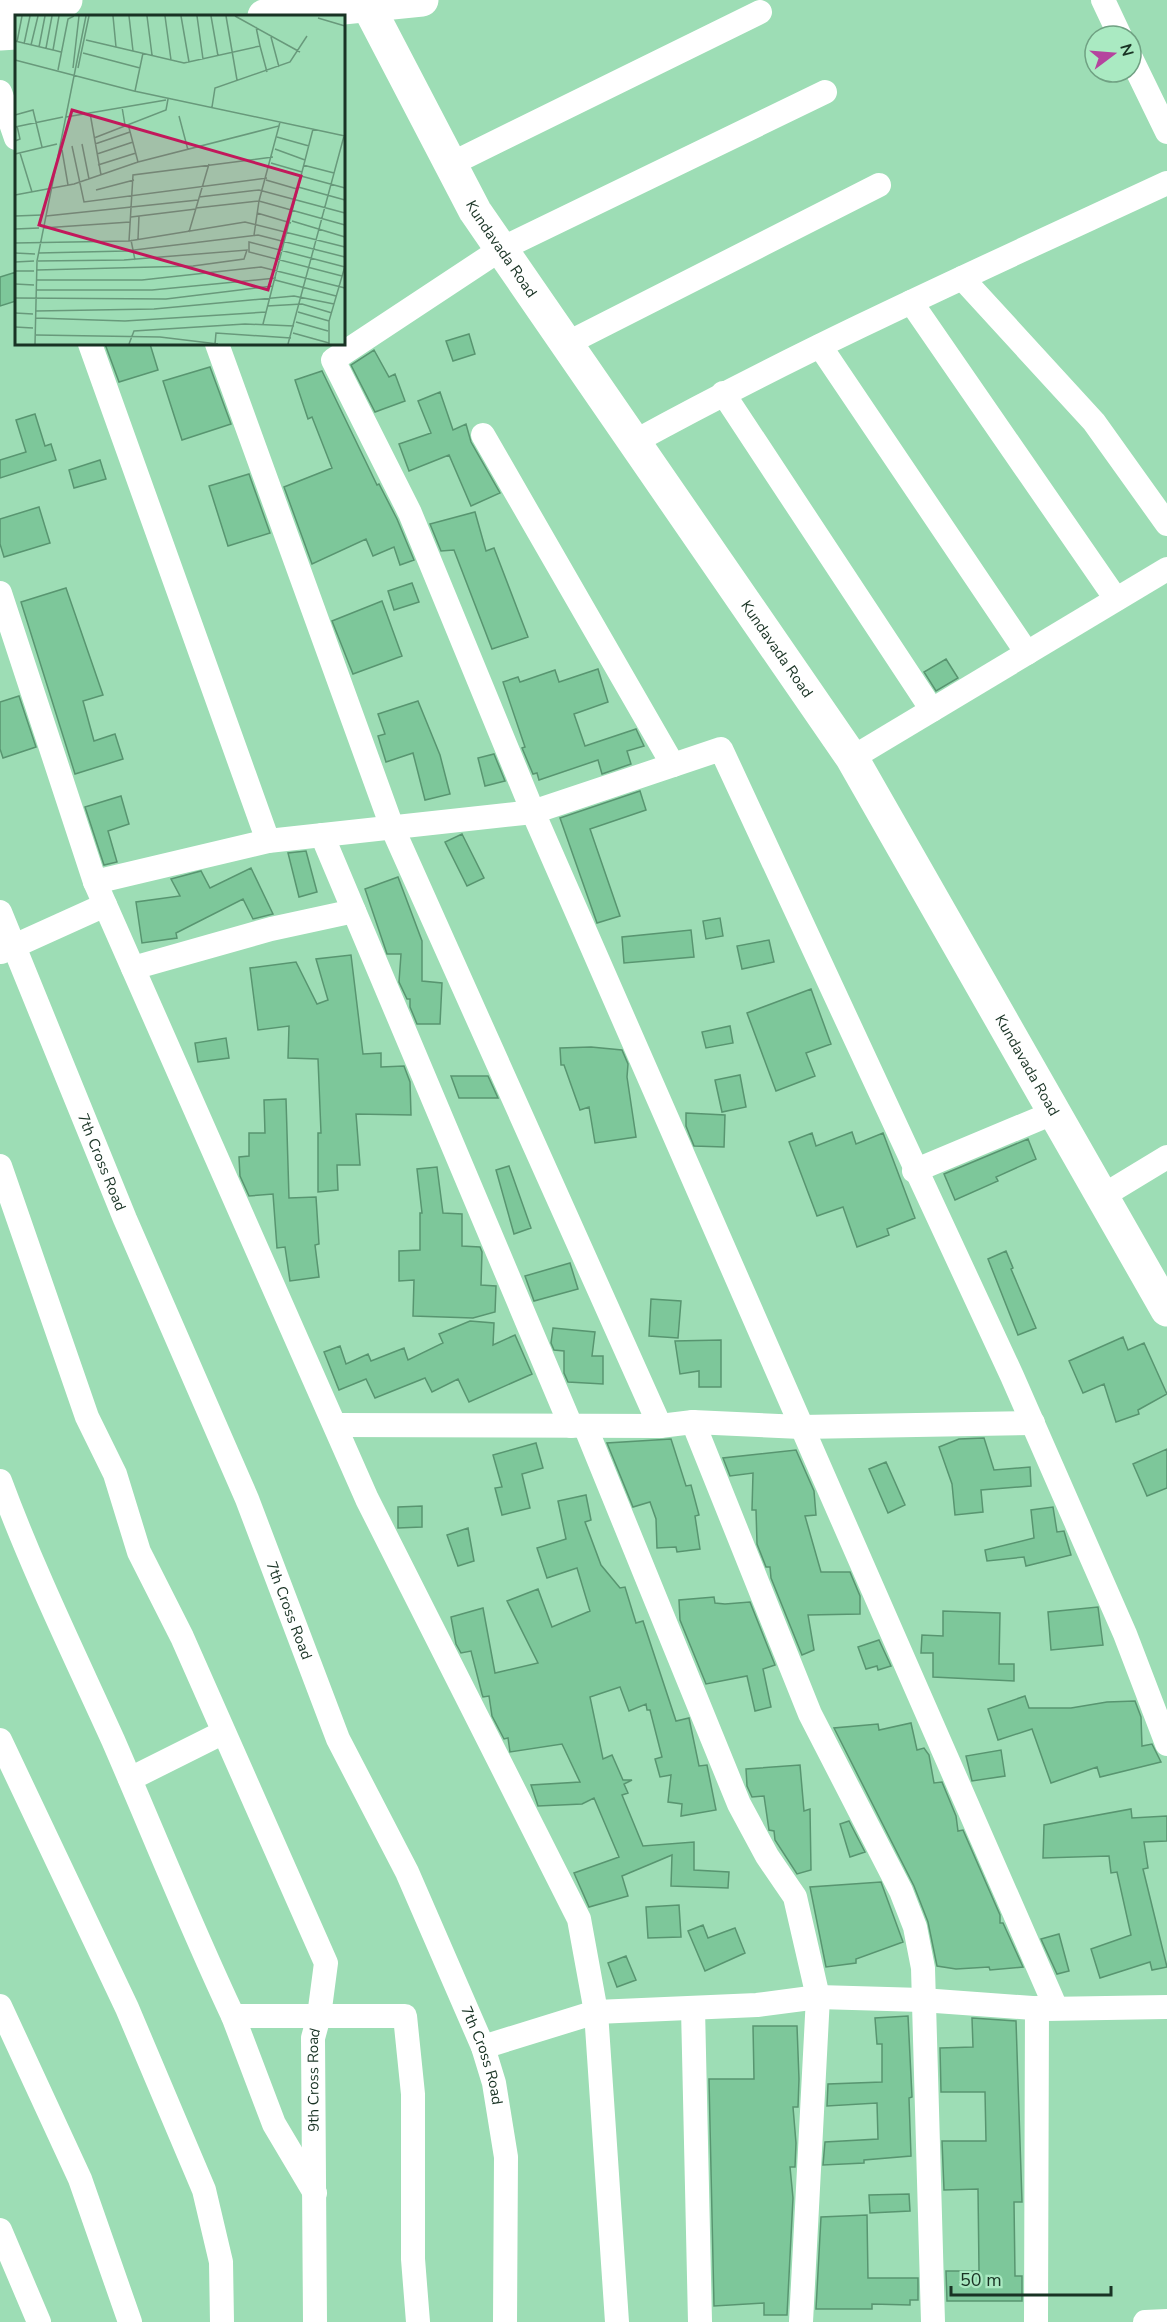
<svg xmlns="http://www.w3.org/2000/svg" width="1167" height="2322" font-family="'Nunito Sans',sans-serif">
  <rect width="100%" height="100%" fill="#9dddb5"/>
  <path fill="#7dc79a" stroke="#589570" stroke-width="1.5" d="M16,272V301L0,306V277Z
    M469,334L475,354L453,361L446,341Z
    M105,344H150L158,370L119,382Z
    M374,350L389,377L395,374L405,401L375,412L351,365Z
    M210,367L231,424L182,440L163,381Z
    M322,371L377,485L379,484L397,519L414,560L400,565L394,547L373,556L366,539L312,564L284,487L332,468L312,417L308,419L295,380Z
    M440,392L453,430L466,424L471,442L500,493L471,506L449,455L409,471L399,444L431,433L418,401Z
    M35,414L45,446L51,444L56,460L0,478V460L26,452L16,420Z
    M100,460L106,479L74,488L69,470Z
    M249,474L270,533L228,546L209,486Z
    M39,507L50,543L4,557L0,544V519Z
    M475,512L486,551L494,548L528,637L492,649L454,550L441,551L430,524Z
    M412,583L419,602L394,610L388,591Z
    M66,588L103,695L83,701L94,741L115,734L123,759L75,774L21,602Z
    M382,601L402,656L353,674L332,621Z
    M946,659L958,678L936,691L924,672Z
    M598,669L608,702L574,714L585,746L636,729L644,746L627,751L631,764L602,774L598,760L539,780L537,773L533,774L522,748L525,747L503,682L518,677L520,682L555,670L559,682Z
    M19,696L36,747L3,758L0,749V702Z
    M418,701L440,755L450,794L425,800L413,753L386,762L378,736L385,734L378,714Z
    M494,754L505,781L485,786L478,758Z
    M640,791L646,810L590,829L620,916L597,923L560,818Z
    M121,796L129,824L108,831L117,862L104,865L85,807Z
    M462,834L484,878L467,886L445,842Z
    M306,851L317,892L299,897L288,853Z
    M251,868L273,914L253,919L243,899L176,933L177,938L142,943L136,902L180,896L171,879L201,871L210,888Z
    M398,877L422,941V981L442,983L440,1024H417L410,1007V999H407L399,982L401,954H387L365,889Z
    M720,918L723,936L706,939L703,921Z
    M691,930L694,957L624,963L622,937Z
    M769,940L774,962L742,969L737,946Z
    M351,955L363,1054L381,1053V1067L404,1066L410,1082L411,1115L356,1114L360,1165H337L338,1190L318,1192V1133H321L318,1059L288,1058L289,1026L258,1030L250,968L296,962L317,1004L328,1000L316,959Z
    M811,989L831,1044L806,1053L815,1076L776,1091L747,1013Z
    M730,1026L733,1043L706,1048L702,1032Z
    M226,1038L229,1058L198,1062L195,1043Z
    M591,1047L622,1050L628,1064L627,1077L636,1137L595,1143L589,1107L580,1110L564,1065H561L560,1048Z
    M740,1075L746,1107L722,1112L715,1080Z
    M451,1076H488L498,1098H459Z
    M286,1099L289,1198L316,1197L319,1244L315,1245L319,1277L290,1281L285,1247L277,1248L273,1194L249,1196L240,1176L239,1157L249,1156V1133H265L264,1100Z
    M686,1113L725,1115L724,1147L694,1146L686,1126Z
    M852,1132L856,1144L883,1133L915,1218L887,1229L889,1235L857,1247L843,1207L817,1216L789,1142L812,1133L816,1146Z
    M1028,1139L1036,1159L996,1177L998,1181L955,1200L944,1174Z
    M509,1166L531,1228L514,1234L496,1170Z
    M437,1167L443,1213L462,1214V1246L480,1247L482,1252L481,1285L496,1286L495,1312L473,1318L413,1316L414,1280L399,1281V1251L420,1250V1213H422L417,1169Z
    M1006,1251L1013,1268L1011,1269L1036,1328L1018,1335L988,1259Z
    M570,1263L578,1289L534,1301L525,1276Z
    M651,1299L681,1301L678,1338L649,1336Z
    M470,1321L494,1323L493,1345L515,1335L532,1374L469,1402L458,1379L432,1392L425,1378L375,1398L366,1379L339,1390L324,1352L340,1346L346,1364L368,1354L371,1361L404,1348L408,1360L443,1343L439,1334Z
    M553,1328L595,1332L592,1356H603V1384L568,1382L564,1373V1351L554,1350L551,1343Z
    M1123,1337L1128,1350L1144,1343L1167,1394L1138,1410L1139,1414L1116,1422L1104,1384L1083,1393L1069,1361Z
    M721,1340V1387H699V1371L680,1374L675,1341Z
    M984,1438L994,1470L1030,1467L1031,1486L981,1490L983,1512L955,1515L952,1484L939,1447L959,1439Z
    M671,1439L686,1486L691,1485L699,1515L695,1516L700,1549L677,1552L676,1547L657,1548L656,1519L650,1502L633,1507L607,1443Z
    M536,1443L543,1468L522,1474L530,1508L502,1515L495,1488L502,1487L493,1455Z
    M1167,1449V1488L1147,1496L1133,1464Z
    M796,1450L814,1491L816,1515L805,1516L821,1572H850L860,1596V1614L808,1615L814,1650L802,1655L771,1578L770,1567H766L757,1544L756,1510H752L753,1473L730,1476L723,1458Z
    M886,1462L905,1505L888,1513L869,1469Z
    M586,1495L591,1520L585,1522L601,1565L620,1588L625,1587L636,1623L643,1621L676,1721L689,1718L699,1766L707,1765L716,1810L681,1816L682,1804L668,1802L671,1775L660,1777L655,1759L662,1757L650,1710H647L646,1704L629,1711L620,1687L590,1697L603,1759L612,1755L623,1780H632L624,1784L628,1793L622,1795L643,1846L694,1842V1870L729,1872L728,1888L671,1886L672,1855L622,1876L628,1896L589,1907L574,1873L619,1857L594,1798L582,1804L538,1806L531,1785L580,1782L562,1744L510,1752L508,1738L504,1739L492,1716L489,1696L483,1697L482,1694L471,1651L461,1653L456,1644L451,1617L483,1608L495,1673L538,1663L507,1601L538,1589L552,1627L590,1611L577,1568L547,1578L537,1548L566,1539L558,1501Z
    M422,1506V1527L398,1528V1507Z
    M1053,1507L1057,1532L1064,1531L1071,1555L1026,1566L1024,1557L987,1561L985,1550L1034,1538L1031,1510Z
    M468,1528L474,1561L458,1566L447,1535Z
    M714,1597L715,1603L725,1604L750,1602L775,1665L763,1669L771,1707L755,1711L747,1676L706,1684L680,1620L679,1600Z
    M1098,1607L1103,1645L1051,1650L1048,1612Z
    M943,1611L1000,1613L999,1664H1014V1681L933,1677V1653H921L922,1635L943,1636Z
    M879,1640L891,1666L878,1670L877,1666L866,1669L858,1647Z
    M1025,1696L1029,1708H1071L1107,1702L1135,1701L1141,1717L1142,1746L1152,1744L1161,1762L1100,1777L1097,1767L1051,1783L1032,1729L998,1740L988,1709Z
    M911,1723L917,1750L924,1748L929,1755L934,1783L942,1782L956,1816L958,1831L963,1830L1000,1915V1923H1003L1023,1967L990,1970L989,1967L956,1969L937,1966L928,1922L914,1886L834,1728L878,1724L879,1730Z
    M1001,1750L1005,1776L972,1781L966,1756Z
    M800,1765L804,1811L810,1809L811,1870L797,1874L775,1840L774,1831L769,1830L764,1796L752,1797L747,1786L746,1769Z
    M1131,1809L1132,1818L1167,1816V1841L1144,1842L1148,1868L1143,1869L1167,1967L1152,1970L1150,1962L1100,1978L1091,1949L1131,1935L1117,1872L1111,1873L1109,1856L1043,1858L1044,1825Z
    M849,1821L865,1852L850,1857L840,1824Z
    M881,1882L903,1942L856,1959V1963L826,1967L810,1887Z
    M679,1905L681,1937L648,1938L646,1907Z
    M703,1925L708,1938L735,1928L745,1953L705,1971L688,1931Z
    M1059,1934L1069,1971L1057,1974L1041,1939Z
    M626,1956L636,1980L617,1987L608,1963Z
    M908,2016L912,2097L909,2098L911,2156L864,2160V2163L823,2165L825,2142L878,2139L877,2103L827,2106L828,2084L882,2082V2044H877L875,2018Z
    M972,2018L1016,2021L1022,2202H1014L1015,2276H1022V2301H947L946,2271H979L978,2189L944,2190L942,2141H986L985,2092H941L940,2048L973,2047Z
    M753,2026H797L799,2079L798,2107H793L796,2143L795,2167H790L793,2198L787,2315H764V2303L714,2306L709,2079H754Z
    M909,2194L910,2211L870,2213L869,2195Z
    M867,2215L868,2278H918V2300H910V2305L872,2304V2309H816L821,2217Z"/>
  <g fill="none" stroke-linecap="round" stroke-linejoin="round">
    <g stroke="#fff" stroke-width="24">
      <path d="M1103,0L1120,36"/>
      <path d="M1131,58L1167,132"/>
      <path d="M0,92L16,138"/>
      <path d="M825,92L501,249L333,360L410,513L533,812L1056,2008"/>
      <path d="M451,164L760,12"/>
      <path d="M962,278L1094,422L1167,524"/>
      <path d="M911,302L1116,599"/>
      <path d="M90,344L268,841"/>
      <path d="M217,344L392,827L660,1426"/>
      <path d="M566,344L879,185"/>
      <path d="M820,346L1027,653"/>
      <path d="M723,393L932,710"/>
      <path d="M483,435L673,765"/>
      <path d="M634,442C807,347 988,266 1167,183"/>
      <path d="M0,593L95,882L367,1499L579,1919L596,2012L617,2322"/>
      <path d="M852,758L1167,569"/>
      <path d="M322,835L571,1426"/>
      <path d="M95,882L268,841L533,812L721,749L1012,1376L1125,1634L1167,1744"/>
      <path id="s1" d="M0,912L125,1219L247,1499L338,1739L407,1872L483,2047L494,2083L506,2157L505,2322"/>
      <path d="M1,952L105,905"/>
      <path d="M133,968L271,929L354,911"/>
      <path d="M0,1166L87,1417L115,1474L139,1552L182,1637L326,1963L319,2016H233C190,1925 153,1832 113,1740C74,1654 33,1570 0,1481"/>
      <path d="M914,1171L1053,1113"/>
      <path d="M1101,1197L1167,1157"/>
      <path d="M693,1422L810,1714L901,1891L915,1927L923,1968L933,2322"/>
      <path d="M337,1425L660,1426L693,1422L801,1427L1033,1423"/>
      <path d="M585,1426L739,1804L767,1856L795,1897L818,1997L801,2322"/>
      <path d="M0,1740L127,2008L204,2190L221,2262L222,2322"/>
      <path d="M130,1779L222,1733"/>
      <path d="M0,2006L80,2179L130,2322"/>
      <path d="M693,2008L700,2322"/>
      <path d="M233,2016L274,2124L315,2193"/>
      <path d="M483,2047L596,2012L757,2005L818,1997L922,2000L1046,2009L1167,2007"/>
      <path d="M0,2230L39,2322"/>
      <path id="s2" d="M315,2322L313,2038L319,2016H405L413,2094V2259L418,2322"/>
      <path d="M1036,2322L1037,2008"/>
      <path d="M1145,2322L1167,2321"/>
    </g>
    <g stroke="#fff" stroke-width="33">
      <path id="s3" d="M365,0L475,211L852,758L1167,1310"/>
      <path d="M0,4L66,0"/>
      <path d="M264,16L422,0"/>
      <path d="M0,34L16,33"/>
    </g>
  </g>
  <g text-anchor="middle" stroke-width="4.5" stroke-linejoin="round" paint-order="stroke">
    <g font-size="15" fill="#193324" stroke="#aaeac2">
      <text dy="5" stroke="none"><textPath href="#s3" startOffset="284">Kundavada Road</textPath></text>
      <text dy="5" stroke="none"><textPath href="#s3" startOffset="770">Kundavada Road</textPath></text>
      <text dy="5" stroke="none"><textPath href="#s3" startOffset="1256">Kundavada Road</textPath></text>
      <text dy="5" stroke="none"><textPath href="#s1" startOffset="270">7th Cross Road</textPath></text>
      <text dy="5" stroke="none"><textPath href="#s1" startOffset="756">7th Cross Road</textPath></text>
      <text dy="5" stroke="none"><textPath href="#s1" startOffset="1242">7th Cross Road</textPath></text>
      <text dy="5" stroke="none"><textPath href="#s2" startOffset="242">9th Cross Road</textPath></text>
    </g>
  </g>
  <g transform="translate(15 15)">
    <rect width="330" height="330" fill="#9dddb5"/>
    <path fill="none" stroke="#68997b" stroke-width="1.5" d="M44,1L38,35L46,37M98,1L101,32M114,1L118,36M132,1L137,40M150,1L156,45M166,1L174,47M182,1L188,44M196,1L203,41M211,1L222,65M220,1L285,37M303,3L330,11M241,12L245,31M256,22L264,52M71,25L169,48L245,31L252,57M0,26L38,35M2,27L7,1M9,29L15,1M16,30L23,1M24,32L30,1M31,33L37,1M68,38L125,53M0,45L119,76L330,121M58,53L64,1M63,53L74,1M43,55L53,4L59,1M120,76L128,38M107,92L110,110M197,92L200,73L275,47L292,21M75,98L86,160M0,100L18,95L27,132M164,101L173,135M51,102L151,85M113,109L123,147M0,112L48,102M262,122L294,131M79,123L151,95L153,84M0,126L5,124L2,111M67,129L74,164M80,129L115,117M57,131L69,187L252,163M260,134L290,145M47,135L53,170M5,138L17,177M0,139L42,129M82,139L118,127M256,148L287,157M83,150L121,138M288,150L319,158M286,161L330,173M251,165L282,174M283,172L330,185M81,175L119,165M0,180L59,169L123,147L264,111L265,107M184,182L244,175L330,198M181,193L244,186L330,210M242,198L276,208M0,201L27,200M31,201L183,185M116,202L181,194M277,206L330,222M28,213L115,207M0,214L24,213M174,217L194,149M239,220L244,186L264,111M123,224L124,201M116,225L120,245M114,226L118,160L258,142M0,228L114,226L230,207L330,232M0,238L20,239M24,238L111,236L243,220L330,242M0,247L19,246M22,255L178,251L229,244L232,235L109,245L23,246M0,256H19M327,261L234,237V227L330,252M22,265H127L246,252L330,273M260,265L321,281M0,269L19,270M22,275H137L261,263M0,283L151,284L258,271M252,291L287,289L317,298M21,296L139,294L279,281L319,289M283,297L314,306M0,298L18,299M21,303L110,306L251,297M281,307L313,316M248,309L298,114M0,312L18,313M278,318L314,328M21,320L145,322L203,329M20,329L22,246L71,1M114,329L119,316L230,309L279,311M200,329L201,318L276,323M273,329L329,121M314,329V306L330,251"/>
    <path fill="#c2185b" fill-opacity="0.15" stroke="#c2185b" stroke-width="3" d="M57,95L286,161L253,275L24,210Z"/>
    <rect width="330" height="330" fill="none" stroke="#193324" stroke-width="3"/>
  </g>
  <g transform="translate(1113 54) rotate(74)"><circle r="28" fill="#aaeac2" stroke="#70a183" stroke-width="1.5"/>
  <path d="M0-4.5L10 22L0 15L-10 22Z" fill="#b5439e"/>
  <text y="-9" font-size="16" font-weight="bold" text-anchor="middle" fill="#193324">N</text>
  </g>
  <path d="M951 2286v9h160v-9" fill="none" stroke="#193324" stroke-width="3"/>
  <text x="960" y="2286" font-size="18" fill="#193324" stroke="#aaeac2" stroke-width="4.5" paint-order="stroke">50 m</text>
</svg>
